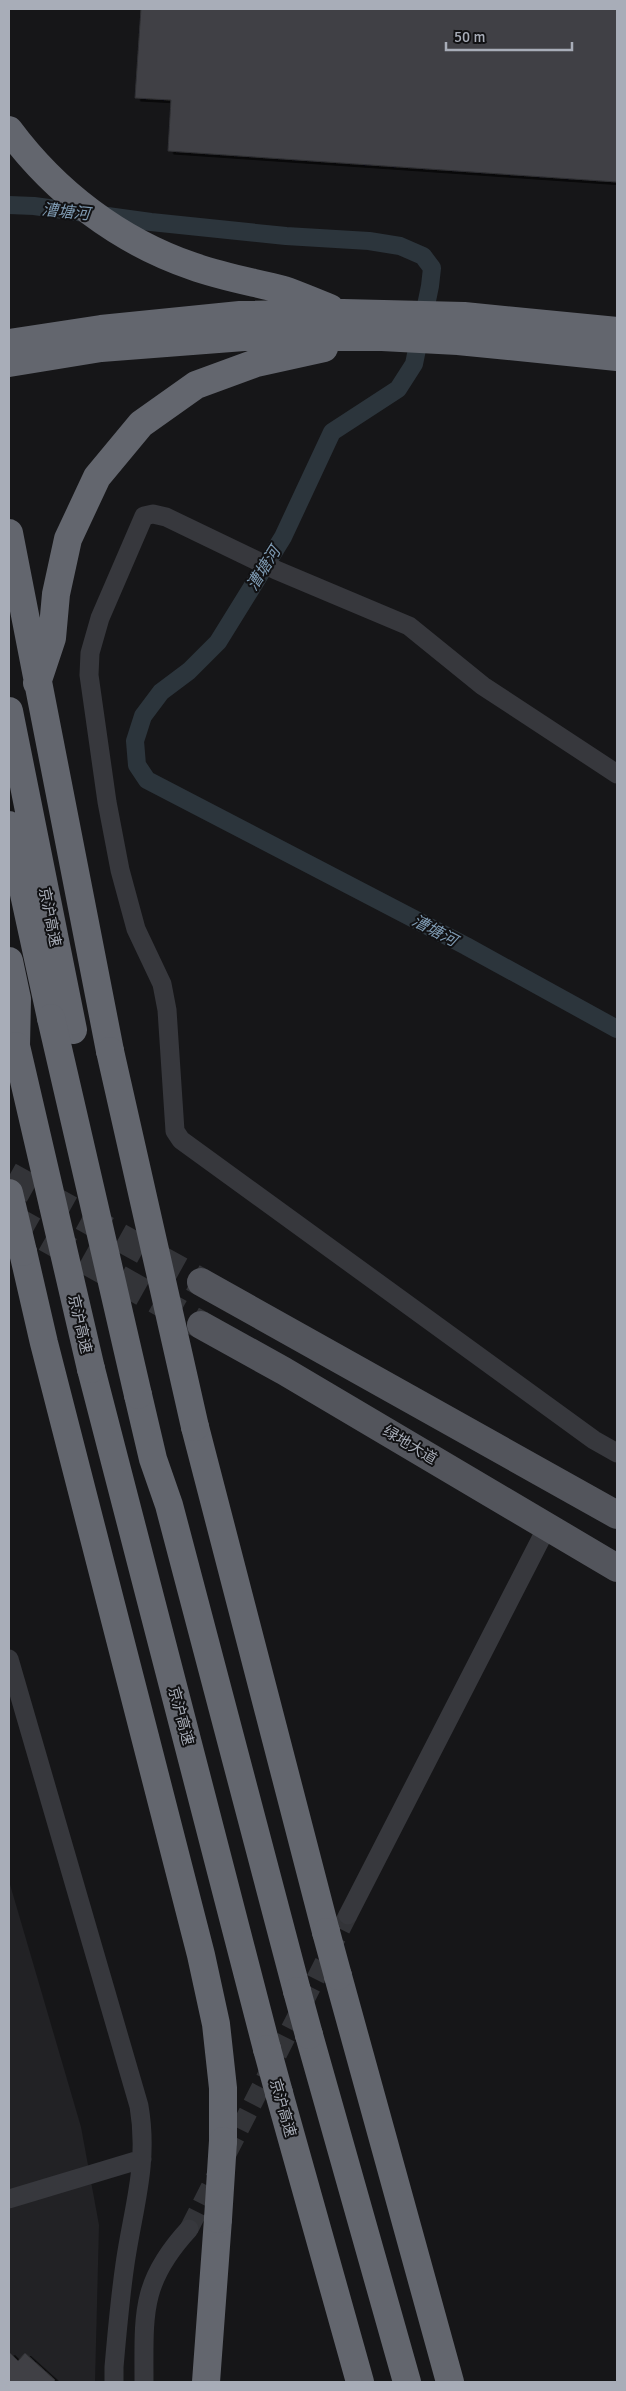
<svg xmlns="http://www.w3.org/2000/svg" width="626" height="2391" font-family="Signika,'Noto Sans SC',sans-serif">
  <defs>
    <filter id="shadow"><feDropShadow dx="5.5" dy="3" stdDeviation="0" flood-color="#0009"/></filter>
  </defs>
  <rect width="100%" height="100%" fill="#161618"/>
  <path fill="#222225" d="M9,1881L81,2127L99,2225L95,2382H9Z"/>
  <g fill="none" stroke-linecap="round" stroke-linejoin="round">
    <path stroke="#2c353c" stroke-width="18" d="M9,205L34,206L151,222L286,236L369,241L400,246L423,256L432,268L430,286L414,364L398,389L332,432L283,537L218,642L189,671L161,692L143,716L135,741L137,765L147,780L466,946L617,1029"/>
  </g>
  <path fill="#404145" stroke="#303034" filter="url(#shadow)" d="M141,9H617V182L168,151L171,100L135,98Z
    M9,2352L18,2361L25,2353L55,2380L53,2382H9Z"/>
  <g fill="none" stroke-linecap="round" stroke-linejoin="round">
    <path stroke="#333438" stroke-width="19" stroke-dasharray="19 9" stroke-linecap="butt" d="M189,2229L348,1915"/>
    <path stroke="#333438" stroke-width="28" stroke-dasharray="28 14" stroke-linecap="butt" d="M9,1176L201,1282
      M9,1217L201,1325"/>
    <path stroke="#37383d" stroke-width="19" d="M617,774L483,686L409,626L276,570L166,517L153,514L144,516L100,618L90,653L89,675L107,802L120,870L136,929L162,984L167,1010L175,1131L181,1140L594,1440L617,1453
      M9,1659L139,2106C149,2164 133,2208 125,2264C120,2298 117,2333 114,2367V2382
      M348,1915L547,1527
      M9,2199L142,2159
      M144,2382C144,2314 140,2282 189,2229"/>
    <path stroke="#53555c" stroke-width="28" d="M201,1282L617,1515
      M201,1325L284,1371L617,1568"/>
    <path stroke="#63666e" stroke-width="28" d="M9,130C55,192 119,241 192,266C222,277 253,282 284,290C299,295 314,302 330,308
      M9,343L101,329L240,315L343,313L464,316L617,331
      M9,363L101,348L244,337H382L458,341L617,357
      M9,533L110,1051
      M37,683L52,638L56,594L68,539L97,477L141,424L196,385L256,363L324,348
      M9,711L73,1030
      M9,825L51,1018
      M9,961L17,999L16,1046
      M23,1252L44,1343L201,1955L216,2024L223,2088V2141
      M91,1369L267,2049
      M138,1395L153,1459L169,1505L297,1991
      M195,1427L326,1932
      M338,1976L450,2382
      M309,2035L407,2382
      M279,2093L360,2382
      M206,2382L218,2219"/>
    <path stroke="#63666e" stroke-width="28" d="M51,1018L138,1395
      M16,1046L91,1369
      M110,1051L195,1427
      M9,1193L23,1252
      M326,1932L338,1976
      M297,1991L309,2035
      M267,2049L279,2093
      M218,2219L223,2141"/>
  </g>
  <g text-anchor="middle" stroke-width="4" stroke-linejoin="round" paint-order="stroke">
    <g font-size="15" fill="#a8adb8" stroke="#111113">
      <text transform="translate(50 917) rotate(79)" y="5">京沪高速</text>
      <text transform="translate(80 1324) rotate(77)" y="5">京沪高速</text>
      <text transform="translate(410 1445) rotate(31)" y="5">绿地大道</text>
      <text transform="translate(181 1716) rotate(75)" y="5">京沪高速</text>
      <text transform="translate(283 2108) rotate(74)" y="5">京沪高速</text>
    </g>
    <g font-size="16" font-style="italic" fill="#7f9bb3" stroke="#111113">
      <text transform="translate(66 211) rotate(6)" y="6">漕塘河</text>
      <text transform="translate(263 568) rotate(-58)" y="6">漕塘河</text>
      <text transform="translate(435 930) rotate(28)" y="6">漕塘河</text>
    </g>
  </g>
  <rect width="626" height="2391" fill="none" stroke="#a8adb8" stroke-width="20"/>
  <path d="M446 42v8h126v-8" fill="none" stroke="#a8adb8" stroke-width="2.5"/>
  <text x="454" y="42" font-size="15" fill="#a8adb8" stroke="#111113" stroke-width="4" paint-order="stroke">50 m</text>
</svg>
